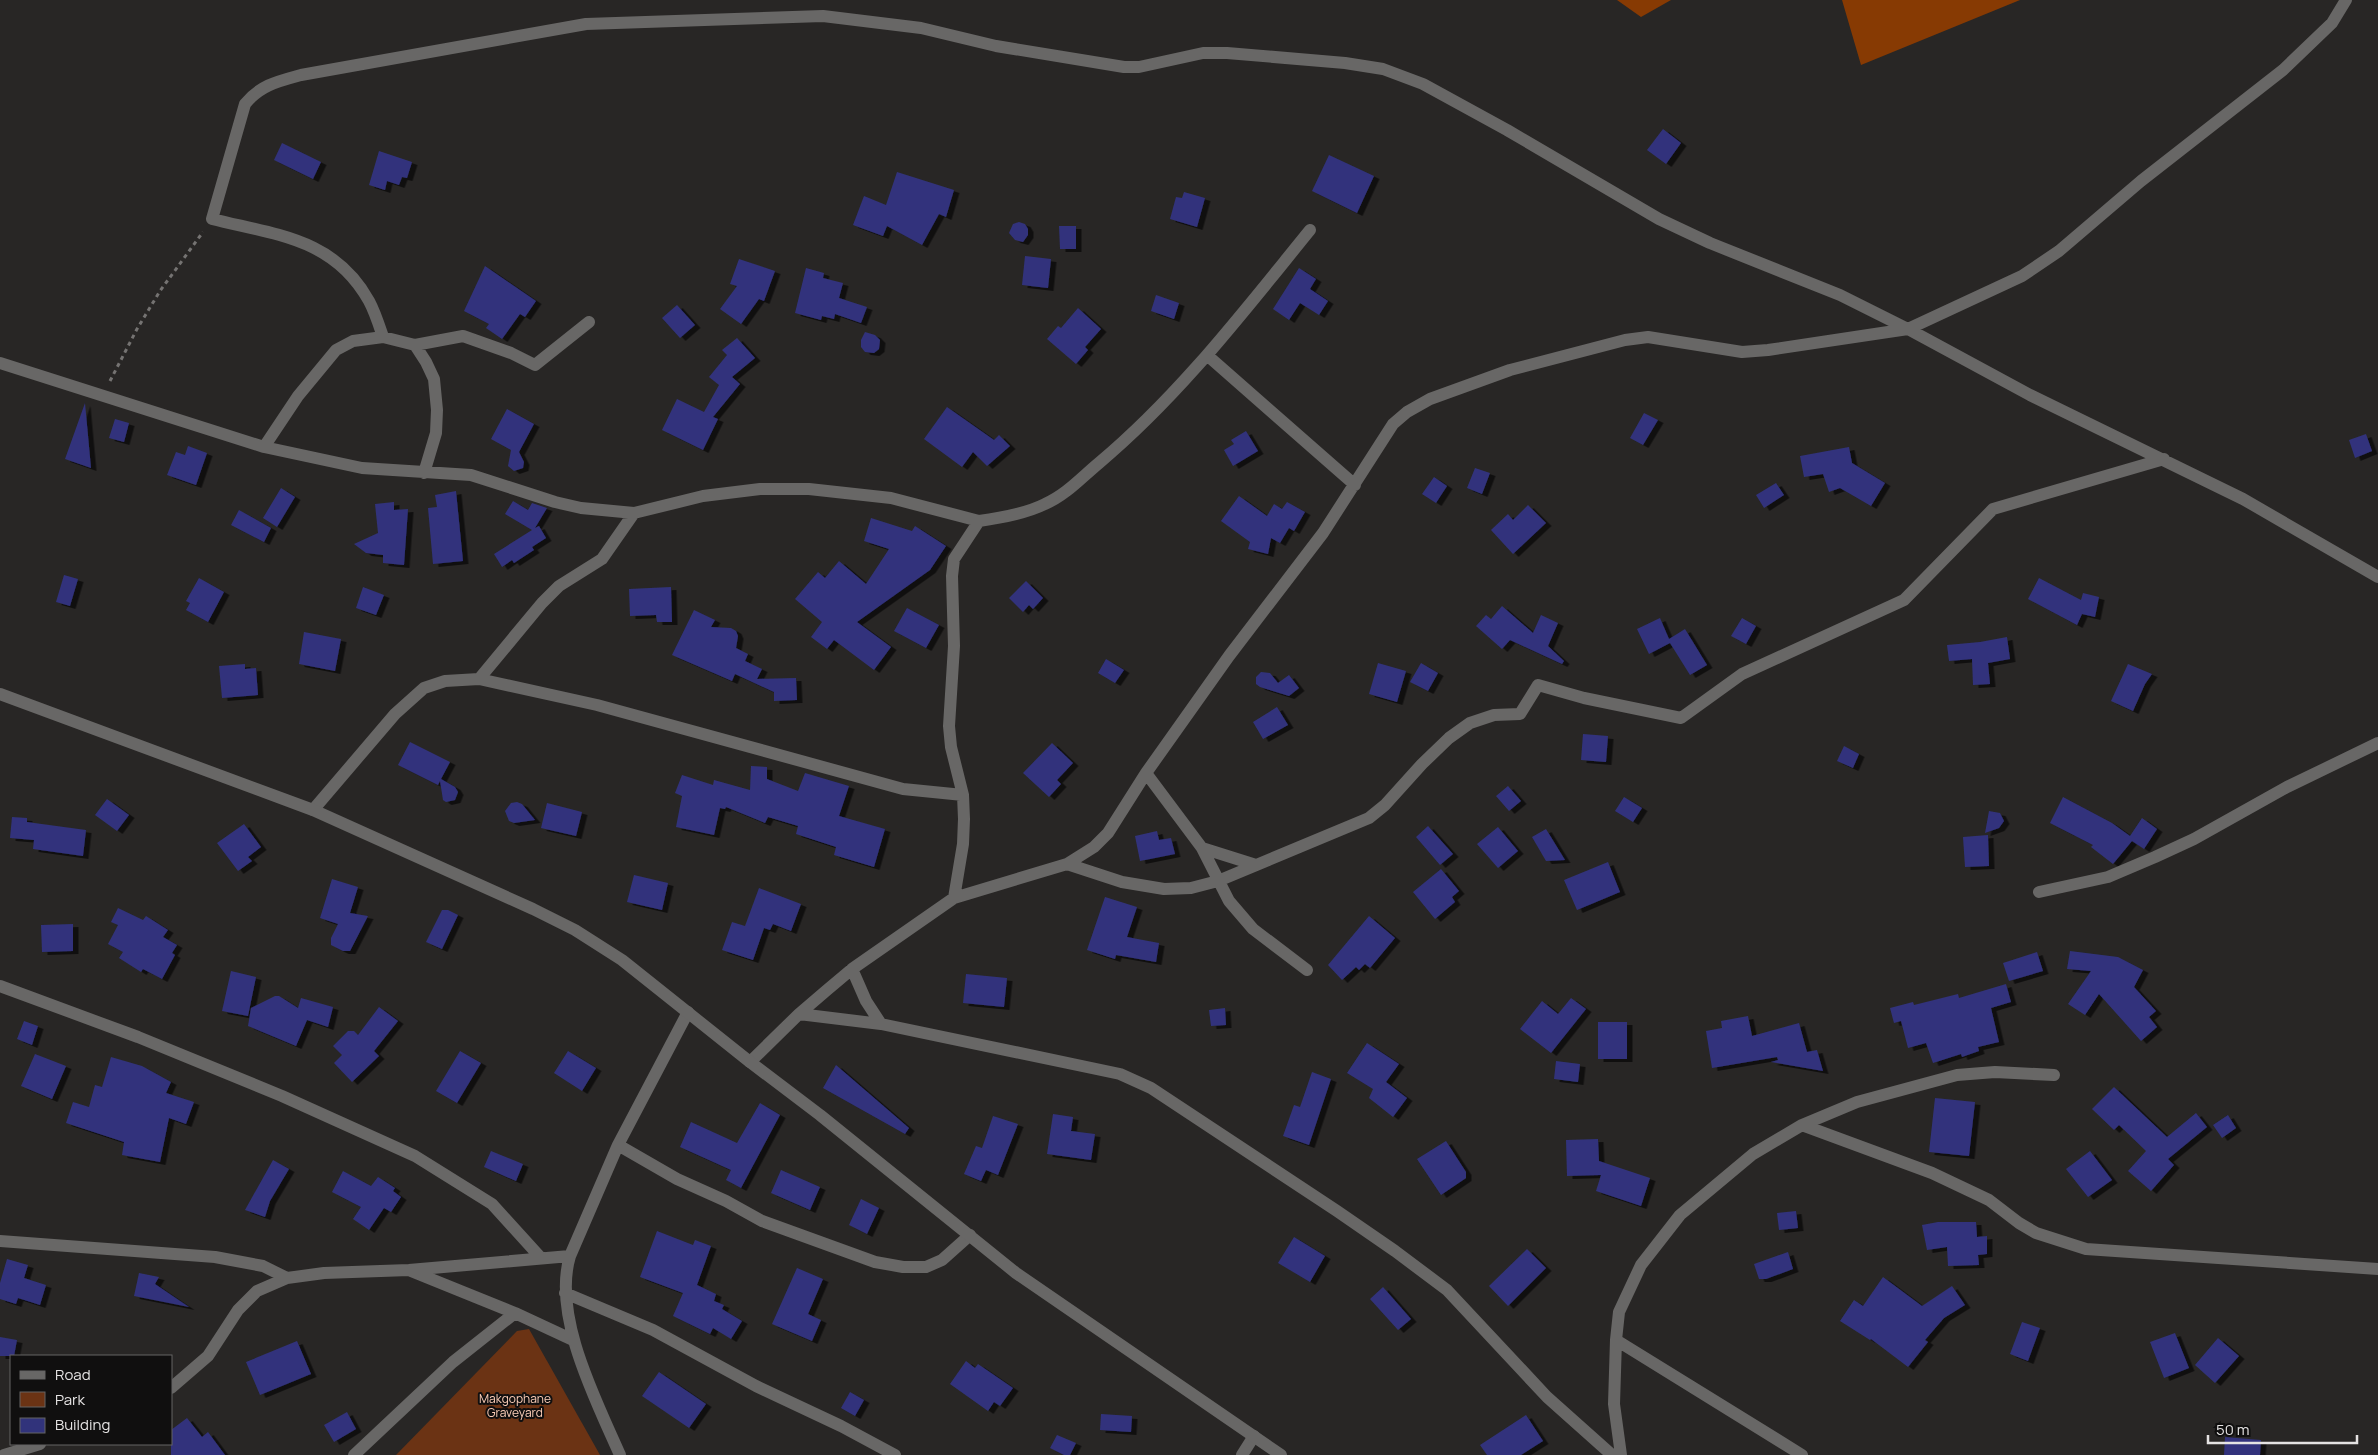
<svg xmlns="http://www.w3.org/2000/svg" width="2378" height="1455" font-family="Manrope,sans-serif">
  <defs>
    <filter id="shadow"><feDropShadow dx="5.5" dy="3" stdDeviation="0" flood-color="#0009"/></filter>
  </defs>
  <rect width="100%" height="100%" fill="#282625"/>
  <path fill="#6b3314" d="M529,1329L600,1455H396L517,1331Z"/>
  <path fill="#873a03" d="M1617,0H1671L1641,17Z
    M1842,0H2020L1861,65Z"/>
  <path fill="#31337b" filter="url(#shadow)" d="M1663,129L1681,143L1666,164L1647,150Z
    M282,143L321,162L313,179L274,160Z
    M379,151L412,162L407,178L402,177L399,185L387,181L385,190L369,185Z
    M1329,155L1374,176L1357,213L1312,191Z
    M897,172L954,190L946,217L939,214L922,245L887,226L883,236L853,225L864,196L886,205Z
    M1184,192L1205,198L1197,227L1170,219L1176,197L1182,198Z
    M1019,222L1025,224L1028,229V235L1023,242L1015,240L1009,233L1013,224Z
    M1059,226H1076V249H1060Z
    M1025,256L1051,259L1048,288L1022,285Z
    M739,259L775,271L764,301L759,299L741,324L720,309L737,286L730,284Z
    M485,266L536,301L525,317L520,314L502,339L486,328L489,324L464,311Z
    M806,268L824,273L823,278L843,283L839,298L867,307L861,323L835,314L834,319L822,316L821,320L795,313Z
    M1299,268L1316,279L1310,289L1328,301L1319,315L1300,303L1289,320L1273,309Z
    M1156,295L1179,303L1174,319L1151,311Z
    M677,305L695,325L680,338L662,318Z
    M1078,308L1101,329L1085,347L1088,350L1076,364L1047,339L1058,326L1061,328Z
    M865,332L875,335L880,340L879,349L874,353L865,352L861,347V340Z
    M737,338L755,358L732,377L740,384L713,417L718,419L703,450L662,430L677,399L704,412L719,385L709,377L727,355L722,350Z
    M85,403L91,468L65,459Z
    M947,407L994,440L999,435L1010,446L987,466L973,452L962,467L924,439Z
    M507,409L534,424L519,452L524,462L523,468L514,471L508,466L511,450L491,439Z
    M1644,413L1658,420L1643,445L1630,438Z
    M115,419L129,423L124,442L109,438Z
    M1246,431L1258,451L1233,466L1224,450L1234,444L1231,440Z
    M2366,434L2372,451L2355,458L2349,440Z
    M188,446L207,453L196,485L167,475L176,452L185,455Z
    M1849,447L1852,463L1885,483L1871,506L1840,488L1829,492L1823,474L1804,477L1800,456Z
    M1475,468L1490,473L1482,494L1467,488Z
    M1434,477L1447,486L1436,503L1422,494Z
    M1776,483L1784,495L1764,508L1756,495Z
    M281,488L295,497L277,527L263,518Z
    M456,491L463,561L433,564L428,508L437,507L435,495Z
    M1239,496L1267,516L1274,504L1282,509L1287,502L1305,512L1294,531L1289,528L1280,543L1271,538L1268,554L1248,549L1250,542L1221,521Z
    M513,501L528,510L532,503L547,508L535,528L539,526L546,538L532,547L534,550L514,563L512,560L502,567L494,554L532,530L505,514Z
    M394,502V510L408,509L404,565L383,563V555L366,553L354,544L378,533L375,504Z
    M1528,505L1546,523L1513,554L1491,530L1508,514L1513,520Z
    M239,510L271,528L264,542L231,525Z
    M871,518L912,531L915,526L946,546L930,570L857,622L891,647L874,670L834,640L827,649L811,637L822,622L795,599L818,572L825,578L839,561L866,584L889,549L864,541Z
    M64,575L78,579L70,606L56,602Z
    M199,578L224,592L208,622L186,610L190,603L186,601Z
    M2039,578L2081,600L2083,593L2099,597L2095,617L2082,614L2077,625L2028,599Z
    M1026,581L1043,598L1033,609L1029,605L1023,612L1009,598Z
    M363,587L384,595L376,615L356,608Z
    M671,587L672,622H657L656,615L630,616L629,589Z
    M1502,606L1533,633L1541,615L1558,623L1548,646L1564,661L1562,664L1510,640L1502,649L1476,626L1486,615L1491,619Z
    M907,608L939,625L926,648L894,631Z
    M694,610L715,620L711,627L731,628L736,631L738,636L736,648L748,654L745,661L762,669L757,679L796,678L797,700L774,701V692L735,674L732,681L672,655Z
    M1660,618L1669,639L1685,629L1707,665L1690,675L1670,643L1649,654L1637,629Z
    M1742,618L1756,626L1746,644L1731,636Z
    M304,632L341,639L335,671L299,664Z
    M2007,637L2010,659L1988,663L1990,684L1973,685L1972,659L1949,661L1947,645L1980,642Z
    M1106,659L1124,670L1115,683L1098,673Z
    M1378,663L1406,671L1397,702L1369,694Z
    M1421,663L1438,673L1428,691L1410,682Z
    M245,664V669L256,668L258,695L222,698L219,666Z
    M2128,664L2152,674L2145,684L2133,711L2111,701Z
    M1261,672L1270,673L1278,683L1289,675L1299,688L1289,696L1260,687L1256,684V677Z
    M1277,707L1288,725L1263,739L1253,722Z
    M1583,734L1608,736L1606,762L1581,760Z
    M410,742L450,762L441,779L455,787L458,792L455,800L446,802L443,800L440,781L438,785L398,765Z
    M1052,743L1073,763L1057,780L1061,784L1049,797L1023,773Z
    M1844,746L1859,754L1853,768L1837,761Z
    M751,766L767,767V779L798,791L805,773L849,786L839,816L885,829L874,867L834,855L836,847L796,834L798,826L768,817L765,823L726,807L725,809L720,808L714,835L676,827L682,796L675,793L682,775L713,785L714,780L750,790Z
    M1508,786L1521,801L1509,811L1496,796Z
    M1624,797L1642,808L1633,822L1615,811Z
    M2063,797L2112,823L2130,836L2142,818L2157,829L2144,849L2132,841L2113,864L2091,847L2093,845L2050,823Z
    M107,799L129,815L117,831L95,815Z
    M517,802L522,804L535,820L514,823L509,821L505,811L511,803Z
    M547,803L582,812L576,836L541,828Z
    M1989,811L2000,813L2004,821L1999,828L1985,833Z
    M12,817L27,818V822L86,830L83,856L33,849L34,840L10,838Z
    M244,824L261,847L248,857L252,861L238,871L217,843Z
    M1428,826L1453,854L1440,865L1416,837Z
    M1498,827L1518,851L1498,868L1477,844Z
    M1546,829L1565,860L1546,861L1532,837Z
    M1157,831L1159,840L1171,838L1175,854L1140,861L1135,836Z
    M1988,835L1989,866L1965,867L1963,837Z
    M1608,862L1620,892L1577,910L1564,880Z
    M1441,869L1459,891L1452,897L1455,902L1435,919L1413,892Z
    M634,875L668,883L662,910L627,902Z
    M332,879L358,887L350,913L368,916L350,951H343L331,945V938L338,924L320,918Z
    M759,888L801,904L791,931L773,924L770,930L764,928L753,960L722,950L732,922L745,926Z
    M1105,897L1137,907L1127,937L1159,943L1156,962L1116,955L1115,959L1087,950Z
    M118,908L143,920L146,916L168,930L163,937L177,945L172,953L175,955L162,979L143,969L141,972L119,958L123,952L108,944L118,925L111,922Z
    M442,910H448L458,915L442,949L426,942Z
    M1369,916L1395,938L1370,968L1365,964L1359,970L1356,967L1342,980L1328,965Z
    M73,924V951L42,952L41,925Z
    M2070,951L2118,957L2143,970L2134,987L2156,1011L2149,1017L2157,1027L2141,1041L2099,994L2085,1015L2068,1004L2091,971L2067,969Z
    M2037,952L2043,971L2009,981L2003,963Z
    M231,971L256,977L248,1016L222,1011Z
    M966,974L1007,978L1004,1007L963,1003Z
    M2006,984L2011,1002L1991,1008L1999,1042L1978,1047L1979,1051L1962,1057L1961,1054L1933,1063L1926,1043L1908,1048L1901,1021L1894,1023L1890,1008L1913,1002L1914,1005L1958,994L1959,998Z
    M275,996H279L298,1008L301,998L333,1007L328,1027L307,1020L296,1046L248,1026L251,1008Z
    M1571,998L1586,1009L1551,1053L1520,1029L1542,1001L1558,1014Z
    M379,1007L398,1021L374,1051L379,1056L352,1082L334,1063L342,1055L333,1046L348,1031H354L358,1035Z
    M1225,1008L1226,1025L1211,1026L1209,1010Z
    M1748,1016L1752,1036L1799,1023L1807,1052L1817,1050L1823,1071L1771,1062L1778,1060L1777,1057L1712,1068L1706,1031L1722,1028L1721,1021Z
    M24,1021L38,1026L32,1045L17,1039Z
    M1598,1022H1627V1059H1598Z
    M1367,1043L1399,1064L1386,1082L1407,1098L1393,1117L1369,1098L1373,1089L1347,1073Z
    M460,1051L481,1063L457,1103L436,1091Z
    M568,1051L596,1068L582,1091L554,1073Z
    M35,1054L66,1066L52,1099L21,1086Z
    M111,1057L142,1066L171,1082L166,1093L194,1102L186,1124L169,1118L160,1162L122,1155L124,1142L66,1123L73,1102L89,1107L95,1085L102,1087Z
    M1556,1061L1580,1064L1578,1082L1554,1079Z
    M836,1065L909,1128L905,1134L823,1088Z
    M1312,1072L1331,1079L1309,1145L1283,1136L1294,1105L1300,1107Z
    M2114,1087L2167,1137L2196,1113L2207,1127L2168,1159L2174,1165L2151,1191L2128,1171L2146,1151L2119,1125L2114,1130L2092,1109Z
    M1935,1098L1975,1102L1969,1156L1929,1152Z
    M760,1103L780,1115L741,1188L726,1180L731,1170L680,1147L691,1122L737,1143Z
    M1053,1114L1073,1117L1071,1131L1095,1134L1091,1160L1047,1154Z
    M2228,1115L2236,1128L2222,1138L2213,1125Z
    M993,1116L1018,1124L998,1175L986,1170L981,1181L964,1174L976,1146L982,1148Z
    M1598,1139L1599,1161L1650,1178L1641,1206L1596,1191L1601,1175L1567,1176L1566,1140Z
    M1446,1141L1466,1172V1178L1441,1195L1417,1159Z
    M491,1151L523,1164L516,1181L484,1167Z
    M2090,1151L2112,1180L2088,1197L2066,1169Z
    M273,1160L289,1169L270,1201L265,1217L245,1210Z
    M781,1170L820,1187L810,1210L771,1193Z
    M343,1171L371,1186L378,1177L395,1188L393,1191L401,1197L391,1212L384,1208L369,1230L353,1219L361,1207L332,1192Z
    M861,1199L879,1208L867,1234L849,1225Z
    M1796,1211L1798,1228L1779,1230L1777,1213Z
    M1938,1222H1976L1977,1237L1987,1236V1254L1978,1255L1979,1265L1948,1266L1947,1247L1927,1250L1922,1225Z
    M657,1231L693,1245L695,1240L711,1246L697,1285L716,1294L714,1301L724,1305L722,1309L742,1321L731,1339L713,1328L710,1334L673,1316L683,1293L640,1277Z
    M1294,1237L1325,1256L1310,1282L1278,1263Z
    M1527,1249L1546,1268L1508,1306L1489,1286Z
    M1788,1252L1793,1269L1766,1279H1759L1754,1264Z
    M7,1259L28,1265L24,1278L46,1285L40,1305L18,1298L16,1304L0,1299V1283Z
    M797,1268L823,1279L808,1314L821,1320L812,1341L772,1324Z
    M139,1273L159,1277L155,1284L189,1307L134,1296Z
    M1883,1277L1922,1306L1952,1286L1965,1305L1944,1318L1925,1340L1928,1342L1908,1367L1871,1339L1870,1340L1840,1321L1854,1300L1863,1306Z
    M1383,1287L1411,1319L1398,1330L1370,1299Z
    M2022,1322L2040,1328L2028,1361L2010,1354Z
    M2175,1333L2189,1368L2164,1378L2150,1342Z
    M0,1337L17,1340L14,1356H0Z
    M2218,1338L2239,1356L2215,1383L2195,1365Z
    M297,1341L311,1374L260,1395L246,1362Z
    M966,1361L975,1368L978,1364L1013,1388L1000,1406L994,1402L988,1411L950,1384Z
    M659,1372L706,1404L689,1428L642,1396Z
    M850,1392L864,1400L855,1416L841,1408Z
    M347,1412L356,1429L334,1442L324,1425Z
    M1101,1414L1132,1416L1131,1432L1100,1430Z
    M1526,1415L1543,1441L1521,1455H1487L1480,1445Z
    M187,1418L202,1437L208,1432L225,1455H171V1430Z
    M1057,1435L1076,1443L1070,1455H1064L1050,1448Z
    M2225,1437L2261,1440L2260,1455H2224Z"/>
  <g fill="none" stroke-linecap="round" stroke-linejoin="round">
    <path stroke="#757372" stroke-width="3" stroke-dasharray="4 4" stroke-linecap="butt" d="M110,381L137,329L160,291L203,232"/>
    <path stroke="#686766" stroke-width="12" d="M383,337C379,325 375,312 369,301C334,238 276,235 212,219L245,104C260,85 279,81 301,75L586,24L823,16L921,28L996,46L1124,67H1139L1203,53H1227L1345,63L1383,69L1423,84L1507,130L1659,219L1710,243L1840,295L1908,329L2030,395L2243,499L2378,577
      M415,345L463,336L511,353L535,365L589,322
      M1208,356L1355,485
      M0,363L264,447L362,468L471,475L555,502L581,508L634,513
      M264,447L298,396L336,350L353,341L383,337L415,345L426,362L434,379L437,410L436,433L424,473
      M479,679L542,603L559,586L602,559L634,513L703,496L760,489H809L891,498L979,521
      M1146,773L1202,848L1256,865
      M313,810L395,714L424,688L445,681L479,679L597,705L903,789L963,795
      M1202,848L1229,901L1253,929L1307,970
      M1067,864L1122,882L1164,889L1191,888L1218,881L1369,818L1385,805L1422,764L1449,738L1470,723L1494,715L1520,714L1538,685L1584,698L1681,718L1742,674L1904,600L1993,509L2164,459
      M2039,892L2108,877L2155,857L2194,839L2287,787L2378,743
      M954,898L963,844L964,819L963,795L951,747L949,726L954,646L952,576L954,559L979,521C1001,518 1025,514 1045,504C1066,495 1082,477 1099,463C1180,395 1244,311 1310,230
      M852,969L866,1001L881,1024
      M0,986L138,1037L282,1096L415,1156L492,1204L541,1258
      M799,1014L881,1024L1082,1066L1120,1074L1151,1088L1337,1211L1395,1251L1447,1290L1547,1397L1612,1455
      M750,1062L799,1014L827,990L852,969L954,898L1067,864L1094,847L1108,833L1146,773L1229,656L1323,533L1393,424L1407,412L1430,399L1510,370L1625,340L1648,337L1742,352L1768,350L1908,329L2022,276L2059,251L2141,181L2283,70L2332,23L2346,0
      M1802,1125L1932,1173L1989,1200L2019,1223L2036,1233L2086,1249L2378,1269
      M618,1145L677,1179L726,1201L762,1221L875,1262L903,1267H926L942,1260L970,1235
      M0,1241L215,1257L263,1266L287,1278
      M411,1271L515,1313
      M565,1293L653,1330L756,1386L841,1426L895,1455
      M1616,1340L1802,1455
      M171,1388L208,1356L238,1310L257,1291L287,1278L324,1273L409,1270L570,1256
      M4,1455L40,1444
      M354,1455L453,1362L515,1313L573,1340
      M620,1455C596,1400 552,1316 570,1256L618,1145L688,1012
      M1242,1455L1254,1436
      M1621,1455L1614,1404L1616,1340L1619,1312L1641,1265L1680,1215L1753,1154L1802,1125L1857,1102L1957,1075L1995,1072L2054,1075"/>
    <path stroke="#686766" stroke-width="12" d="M0,694L313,810L533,909L575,930L622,960L750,1062L820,1115L1016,1273L1281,1455"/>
  </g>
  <g text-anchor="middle" stroke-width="4" stroke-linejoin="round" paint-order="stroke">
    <g font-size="12" fill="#fcceb8" stroke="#100f0f">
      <text x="515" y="1403">Makgophane<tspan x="515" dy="14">Graveyard</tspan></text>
    </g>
  </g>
  <rect x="10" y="1355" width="162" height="90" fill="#100f0f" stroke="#656464"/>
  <rect x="20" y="1371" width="25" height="8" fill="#686766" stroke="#656464"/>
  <text x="55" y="1380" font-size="15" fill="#e5e3e3">Road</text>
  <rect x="20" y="1392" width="25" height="15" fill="#6b3314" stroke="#656464"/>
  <text x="55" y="1405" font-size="15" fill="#e5e3e3">Park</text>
  <rect x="20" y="1418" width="25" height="15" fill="#31337b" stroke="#656464"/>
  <text x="55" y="1430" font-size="15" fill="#e5e3e3">Building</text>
  <path d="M2208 1435v8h149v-8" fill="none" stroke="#e5e3e3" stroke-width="2.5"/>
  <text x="2216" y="1435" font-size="15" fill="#e5e3e3" stroke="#100f0f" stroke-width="4" paint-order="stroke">50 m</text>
</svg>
